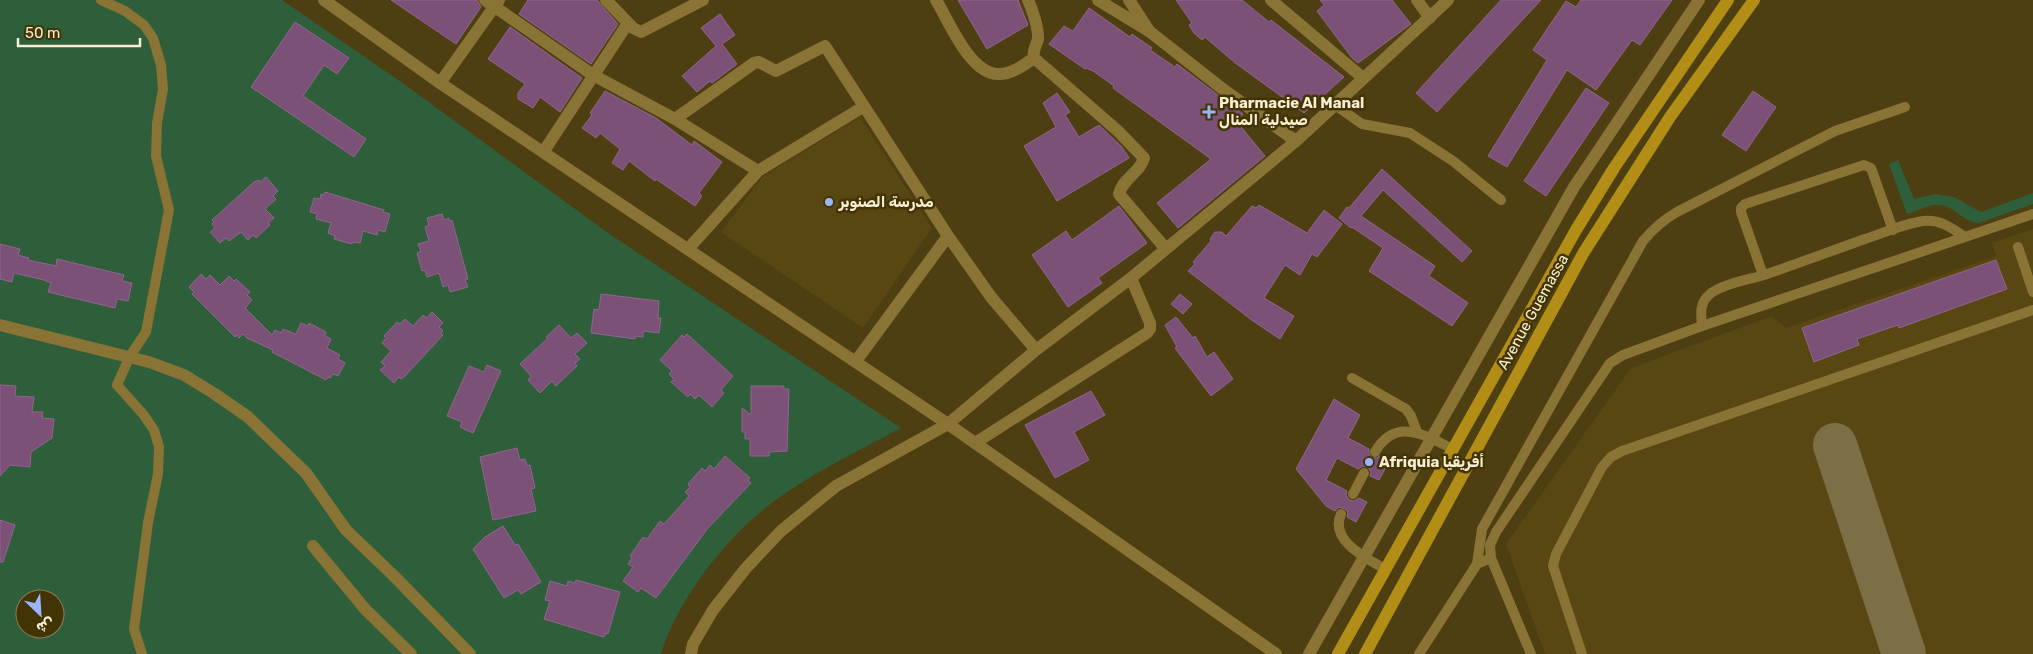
<svg xmlns="http://www.w3.org/2000/svg" width="2033" height="654" font-family="Rubik,'Noto Naskh Arabic',sans-serif">
  <rect width="100%" height="100%" fill="#4d3f12"/>
  <path fill="#584713" d="M860,117L932,228L863,328L721,232L762,177Z
    M2033,229V654H1545L1506,544L1631,368L1772,316L1786,328L1996,256L1992,243Z"/>
  <path fill="#2e5f3a" fill-rule="evenodd" d="M0,0H282L404,84L608,233L901,428C858,451 812,473 773,502C727,536 677,600 661,654H0ZM25,599H55V629H25Z
    M1898,160L1914,199L1935,194L1954,197L1981,212L2033,193V204L1979,223C1964,223 1955,206 1939,205C1928,204 1917,211 1907,214L1889,164Z"/>
  <g fill="none" stroke-linecap="round" stroke-linejoin="round">
    <path stroke="#7c6f46" stroke-width="44" d="M1835,445L1904,654"/>
  </g>
  <path fill="#7c5177" stroke="#91658d" d="M391,0H477L481,7L456,44Z
    M528,0H597L618,24L591,64L519,14Z
    M958,0H1018L1028,25L987,49Z
    M1176,0H1242L1269,22L1271,20L1344,77L1304,113L1234,62L1205,37L1202,40L1194,33L1189,25L1192,23Z
    M1320,0H1392L1411,24L1358,63L1352,58L1317,11L1324,5Z
    M1501,0H1541L1437,112L1416,93Z
    M1581,0H1672L1640,45L1632,40L1596,90L1567,70L1507,167L1488,156L1547,60L1533,50L1566,1L1576,7Z
    M1089,8L1130,37L1132,34L1152,48L1150,50L1175,67L1177,64L1243,114L1237,122L1265,156L1178,228L1157,203L1211,159L1113,88L1114,86L1093,71L1086,68L1085,69L1049,44L1064,26L1073,31Z
    M720,14L735,35L722,44L737,64L712,83L710,81L697,92L682,76L716,46L701,28Z
    M295,22L349,58L337,74L324,65L303,96L366,139L354,157L251,87Z
    M510,27L582,78L560,112L540,97L533,108L518,99V93L525,84L488,59Z
    M1586,88L1609,103L1546,196L1524,181Z
    M605,91L656,118L692,145L694,141L722,162L699,193L702,196L695,206L656,179L655,181L629,161L623,170L612,163L620,149L600,133L596,138L582,128L592,115L590,113Z
    M1753,91L1776,107L1746,151L1722,135Z
    M1057,93L1070,112L1065,115L1079,137L1099,125L1122,147L1129,158L1057,201L1024,146L1056,127L1043,103Z
    M1382,169L1472,251L1462,262L1383,190L1361,216L1435,266L1429,276L1468,303L1452,326L1369,271L1383,248L1352,227L1351,228L1339,218L1347,207L1349,208Z
    M266,177L278,191L273,196L276,199L265,209L274,218L268,223L270,225L256,238L253,235L248,240L241,232L229,241L226,238L220,243L210,232L215,228L212,224L214,222L212,220L254,182L259,180L260,182Z
    M325,192L384,210L383,212L390,214L385,232L378,230L377,235L363,231L360,243L353,242L352,244L334,239L335,236L328,233L331,223L316,219L317,214L310,212L314,198L320,199L321,194L324,195Z
    M1259,205L1307,233L1324,210L1342,224L1317,257L1312,254L1300,275L1285,265L1264,298L1294,316L1280,339L1253,321L1188,271L1195,264L1193,262L1211,241L1210,239L1215,232H1222L1226,236L1252,206L1256,208Z
    M1119,206L1147,243L1098,278L1102,283L1068,307L1032,255L1066,231L1072,240Z
    M442,214L444,220L449,218V221L452,220L468,279L465,280L468,287L450,292L448,285L443,287L439,273L427,277L425,270L422,271L417,253L421,251L418,244L429,241L425,227L429,225L427,218Z
    M0,244L20,249L18,255L29,258L28,260L56,266L57,259L124,275L122,281L132,283L128,301L117,299L115,308L48,292L51,283L44,280L14,273L12,282L0,279Z
    M1996,260L2007,289L1899,328L1898,325L1857,339L1859,345L1814,362L1802,328Z
    M201,274L206,279L210,275L220,285L229,276L234,281L236,279L250,292L247,295L252,300L245,308L272,335L275,330L281,333L283,329L296,334L301,323L308,326L309,323L326,332L325,336L331,339L327,348L340,355L338,359L345,363L338,376L333,374L330,378L328,377L326,380L272,352L273,350L247,338L243,334L239,338L237,335L235,337L192,294L194,292L189,287Z
    M601,294L659,301L658,318H661L659,333L643,331V337L636,336L635,339L591,333L594,309L599,310Z
    M1180,294L1192,304L1183,314L1171,304Z
    M432,312L443,323L439,327L443,331L441,333L443,335L405,376L401,379L399,377L394,383L380,370L385,366L381,362L391,351L382,343L386,338L384,336L397,322L400,324L405,319L413,326L423,315L427,318Z
    M1176,317L1193,338L1195,336L1207,357L1214,352L1233,379L1211,396L1175,348L1177,347L1165,325Z
    M559,325L571,338L577,333L587,343L575,354L580,359L575,363L577,366L556,386L552,381L540,393L528,380L531,376L520,364L548,338L546,337Z
    M687,334L733,376L721,390L724,393L712,407L699,395L695,399L690,394L688,397L671,382L674,379L669,374L672,371L660,360L682,335L684,337Z
    M487,365L501,371L473,433L460,427L462,422L447,416L469,366L484,372Z
    M0,385L16,386L15,396L34,397L32,412H43L42,418L54,419L52,438L31,452L30,467L10,465L0,476Z
    M751,386H784V389H789L787,451L769,452V456H750V439H745V432H742V408L751,415Z
    M1091,391L1105,415L1074,432L1089,460L1055,478L1025,425Z
    M1334,399L1360,415L1348,438L1369,449V454L1371,458H1377L1381,455L1390,460L1379,480L1370,476L1371,472L1368,467L1363,466L1358,469L1337,458L1326,480L1347,491L1346,495L1349,500L1354,501L1359,498L1367,502L1356,522L1347,517L1348,512L1345,509L1339,507L1335,511L1326,506L1296,469Z
    M517,448L520,460L525,459L527,466L530,465L535,488L531,489L536,511L493,520L480,457Z
    M725,456L750,478L748,480L751,483L708,528L656,598L641,588L638,592L623,581L633,567L628,564L632,558L630,556L643,537L647,539L660,521L664,524L689,496L685,492L690,487L688,484L702,468L705,471L710,465L714,469Z
    M0,520L15,525L3,562H0Z
    M503,526L515,545L518,544L541,582L521,594L518,590L504,598L473,549L485,537Z
    M576,580L620,592L608,634L606,633L604,637L544,619L550,601L545,600L550,581L567,586L568,581L575,583Z"/>
  <g fill="none" stroke-linecap="round" stroke-linejoin="round">
    <path stroke="#897335" stroke-width="10" d="M101,0L125,11L144,25L153,38L161,65L163,89L157,123L156,156L169,210L146,332L130,356L117,385L143,414L154,430L159,447L158,474L148,523L134,629L142,654
      M1335,105L1362,124L1410,133L1453,161L1501,200
      M2018,247L2033,292
      M1763,275L1741,212V208L1745,204L1864,165L1871,168L1893,230
      M1702,326C1701,314 1699,303 1710,294C1722,284 1748,280 1764,275C1797,264 1831,251 1865,239C1883,233 1903,224 1923,221C1940,219 1952,228 1965,237
      M1352,378L1406,409L1411,416L1417,432
      M1375,452C1396,416 1426,436 1453,449
      M1353,494L1364,473
      M1341,514C1329,541 1368,559 1385,569
      M1477,564L1482,529L1643,241C1653,229 1663,220 1677,212L1835,131L1905,107
      M1419,654L1477,564L1491,558
      M1531,654L1491,558L1490,545L1496,532L1610,363L1623,355L1702,326L2033,214
      M1582,654L1553,566L1556,554L1602,467L1611,457L1622,451L2033,310"/>
    <path stroke="#897335" stroke-width="12" d="M485,0L593,75L675,119L758,171
      M606,0L633,28L641,32L703,0
      M936,0C949,21 970,75 999,74C1012,74 1024,65 1034,58L1118,131L1144,158C1140,173 1122,179 1119,194L1166,249
      M1028,0C1032,8 1039,30 1038,39C1036,46 1032,51 1034,58
      M1098,0L1149,31L1224,90L1296,141
      M1129,0L1148,29
      M1271,0L1363,78
      M1417,0L1430,18
      M440,83L499,0
      M675,119L754,63L759,62L776,71L825,46L948,236L991,297L1036,350
      M544,151L628,23
      M688,249L758,171L863,107
      M0,325L149,362L184,375L215,394L248,417L306,473L346,530L394,576L470,654
      M856,361L948,236
      M975,443L1147,333L1150,329V323L1131,278
      M313,546L365,609L411,654
      M691,654L693,644L713,610L746,568L781,531L836,486L948,424L1036,350L1131,278L1296,141L1448,0
      M1309,654L1574,187L1699,0"/>
    <path stroke="#897335" stroke-width="12" d="M324,0L440,83L948,424L1276,654"/>
    <path stroke="#b28e17" stroke-width="12" d="M1338,654L1576,230L1614,168L1728,0
      M1365,654L1584,252L1670,117L1754,0"/>
  </g>
  <g fill="#9db4fd" stroke="#433405" stroke-width="2">
    <path d="M1206.5 104.5h5v5h5v5h-5v5h-5v-5h-5v-5h5z"/>
    <circle cx="829" cy="202" r="5"/>
    <circle cx="1369" cy="462" r="5"/>
  </g>
  <g text-anchor="middle" stroke-width="5" stroke-linejoin="round" paint-order="stroke">
    <g font-size="15" font-weight="bold" fill="#f8eed1" stroke="#433405" text-anchor="start">
      <text x="1219" y="108">Pharmacie Al Manal<tspan x="1219" dy="17">صيدلية المنال</tspan></text>
      <text x="839" y="207">مدرسة الصنوبر</text>
      <text x="1379" y="467">Afriquia أفريقيا</text>
    </g>
    <g font-size="15" fill="#f8eed1" stroke="#433405">
      <text transform="translate(1533 312) rotate(-61)" y="5">Avenue Guemassa</text>
    </g>
  </g>
  <g transform="translate(40 614) rotate(155)"><circle r="24" fill="#433405" stroke="#8b7e57"/>
  <path d="M0-4L9 19L0 12L-9 19Z" fill="#9db4fd"/>
  <text y="-8" font-size="14" font-weight="bold" text-anchor="middle" fill="#f8eed1">ش</text>
  </g>
  <path d="M18 38v8h122v-8" fill="none" stroke="#f8eed1" stroke-width="2.5"/>
  <text x="25" y="38" font-size="15" fill="#f8eed1" stroke="#433405" stroke-width="4" paint-order="stroke">50 m</text>
</svg>
